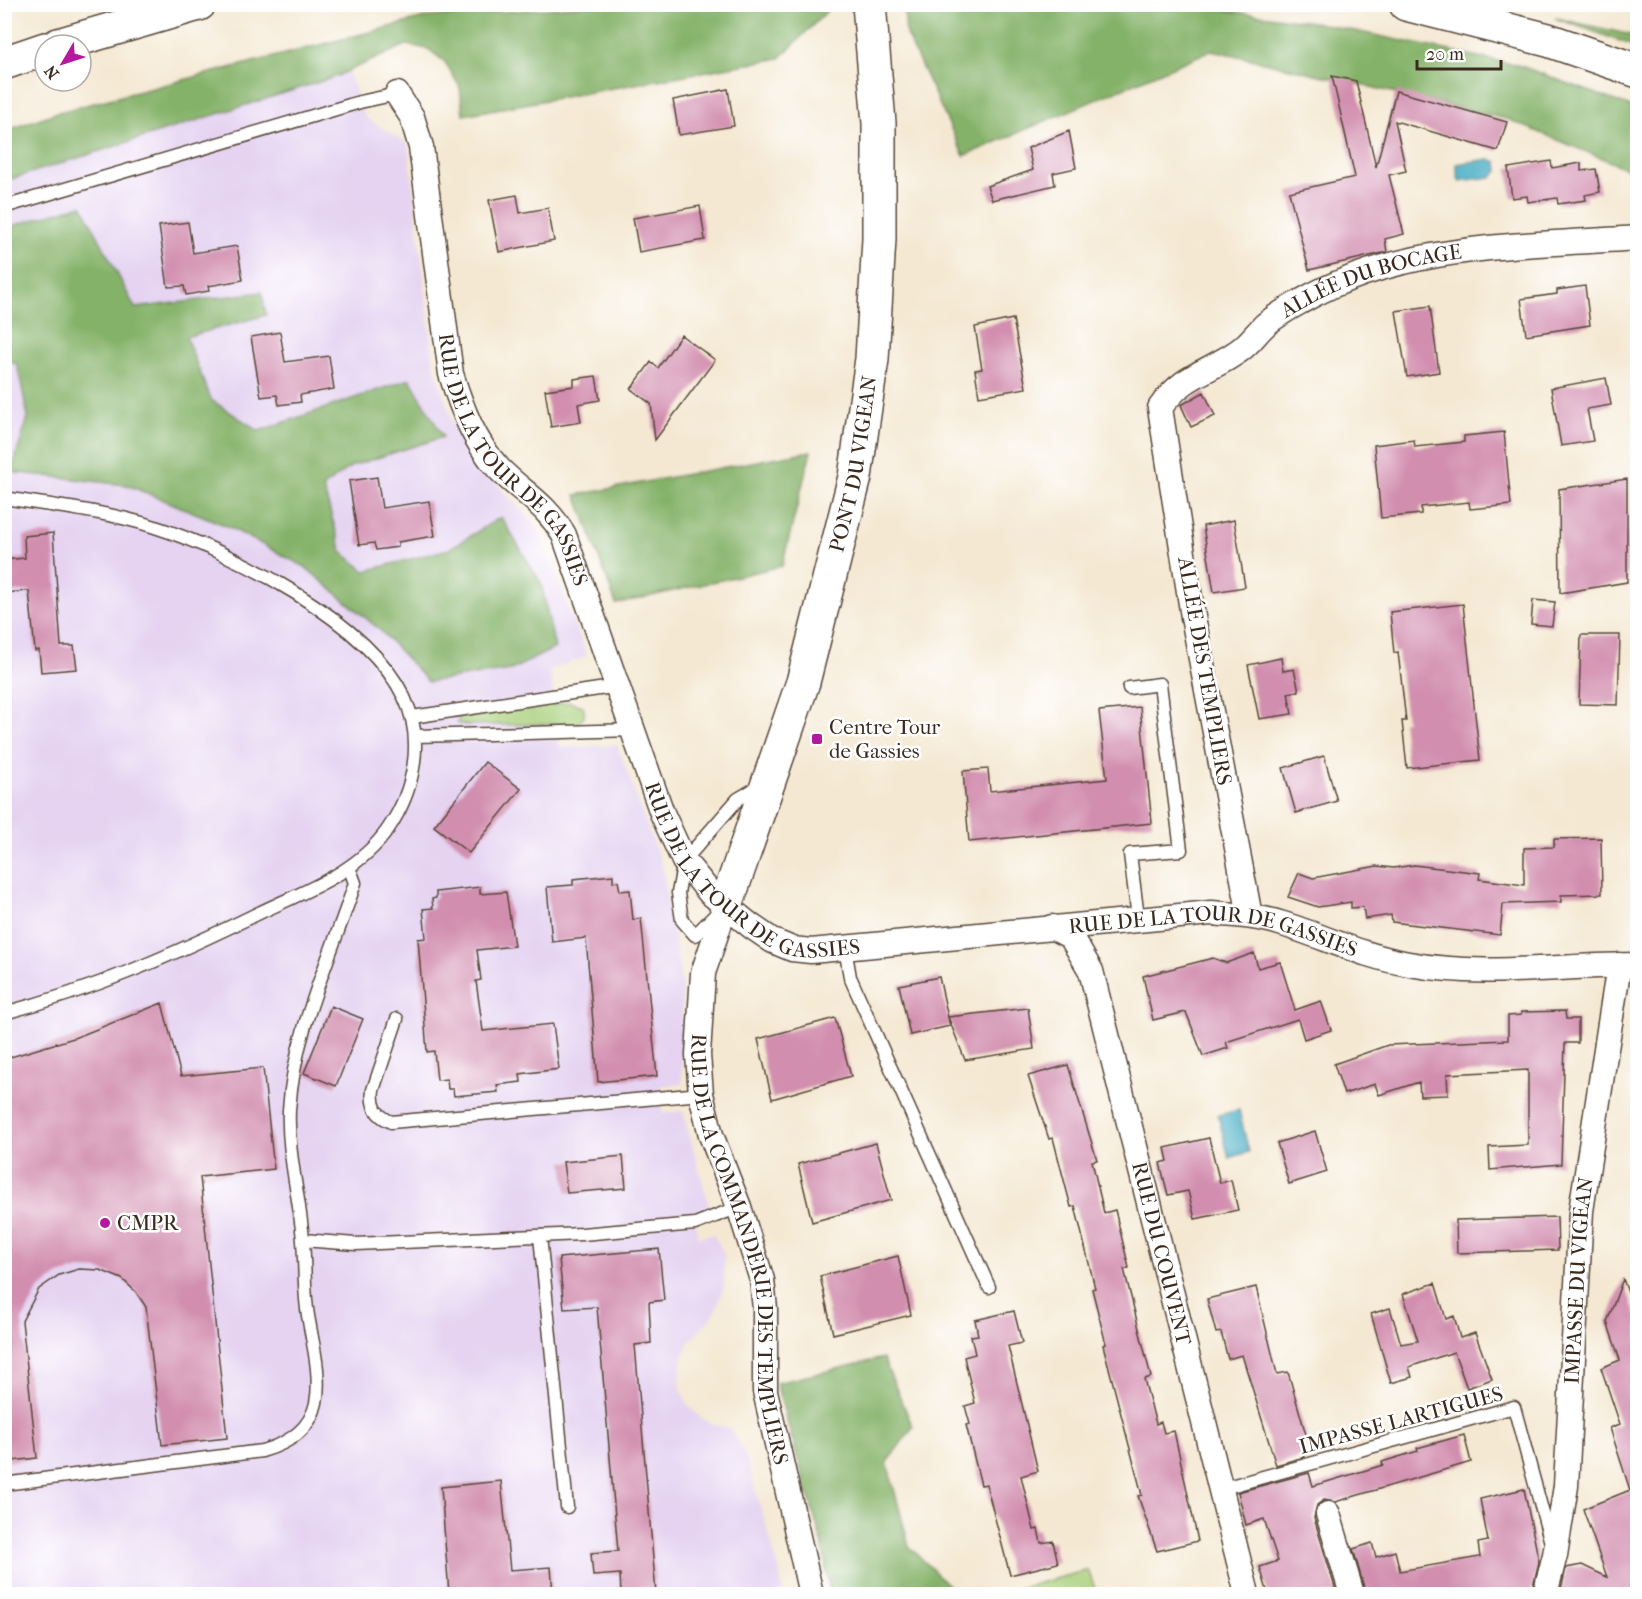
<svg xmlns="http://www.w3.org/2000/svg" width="1642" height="1599" font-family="'IM FELL French Canon',serif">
  <rect width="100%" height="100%" fill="#fff"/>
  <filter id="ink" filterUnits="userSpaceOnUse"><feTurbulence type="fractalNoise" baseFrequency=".0167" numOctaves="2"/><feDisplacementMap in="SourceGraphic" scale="12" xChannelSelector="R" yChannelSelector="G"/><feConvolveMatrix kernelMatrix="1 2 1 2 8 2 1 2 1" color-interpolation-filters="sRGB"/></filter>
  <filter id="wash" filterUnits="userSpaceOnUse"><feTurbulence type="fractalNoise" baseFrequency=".008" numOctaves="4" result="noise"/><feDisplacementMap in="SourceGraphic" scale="24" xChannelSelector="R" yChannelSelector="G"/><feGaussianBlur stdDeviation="1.35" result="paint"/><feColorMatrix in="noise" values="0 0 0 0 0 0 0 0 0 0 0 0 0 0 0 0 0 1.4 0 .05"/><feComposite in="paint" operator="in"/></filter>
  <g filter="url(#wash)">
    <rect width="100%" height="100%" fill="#f4e8d2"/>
    <path fill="#e5d3f1" d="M348,71L366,118L408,144L434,366L453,424L477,463L538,528L587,656L550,670L560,747L617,745L662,866L682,986V1084L661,1086L662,1113L683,1111L709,1206L693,1211L698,1237L713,1234L724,1253V1286L719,1301L713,1316L689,1342L683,1357L680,1372L681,1389L688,1405L700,1417L714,1425L730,1428L745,1455L779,1569L783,1594H5L4,181Z"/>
    <path fill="#a7cf79" stroke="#717c4c" stroke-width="1.5" d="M570,702L583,706C586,715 584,719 576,724L465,725L457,723L460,717Z
      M1088,1570L1097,1594H998Z"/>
    <path fill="#85b269" stroke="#606e44" stroke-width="1.5" d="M611,4H826L827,11L780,58L463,115L460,87L445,62L428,49L406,45L335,77L5,181V131L55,113L428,17Z
      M904,5H1185L1313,22L1521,66L1637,109V173L1507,119L1212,50L964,156L906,34Z
      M1555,18L1637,36V47Z
      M82,205L135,308L262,292L266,315L186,337L211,400L259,431L410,379L443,437L352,466L323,487L342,552L365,571L449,549L501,517L541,583L555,648L511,670L428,682L380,630L305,567L227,526L127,485L11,472L28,417L17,364L5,361V228Z
      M811,451L782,566L616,604L576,495Z
      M883,1358L913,1427L887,1462L909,1546L955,1592L947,1594H830L822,1543L776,1383Z"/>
    <path fill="#43abc2" stroke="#3f6a70" stroke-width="1.5" d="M1489,159L1497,162L1498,171L1492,177L1459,181L1456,164Z
      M1239,1110L1249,1152L1229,1158L1218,1115Z"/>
    <g id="blocks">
      <path fill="#d28eaf" d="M1332,76L1356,81L1376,167L1396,91L1507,122L1498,151L1395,121L1406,171L1389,175L1404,234L1385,239L1387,252L1309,270L1289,192L1355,177Z
        M728,89L734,126L679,135L673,100Z
        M1069,131L1076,168L1053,173L1055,185L992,200L987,186L1033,170L1028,148Z
        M1551,161L1552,168L1581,163V171L1596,169L1600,192L1585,195L1586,200L1558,204L1557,198L1528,202L1527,196L1512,198L1508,168Z
        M517,195L520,213L548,208L554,241L499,252L489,200Z
        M700,206L705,240L639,252L633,218Z
        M188,222L193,253L237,246L243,280L208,286L209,291L186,295L184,286L168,287L159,226Z
        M1585,286L1590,325L1526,335L1521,299L1557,294V290Z
        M1430,306L1439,372L1407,377L1396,311Z
        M1013,319L1026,388L979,396L975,370L982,369L975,327Z
        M280,332L285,362L329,356L334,389L300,395L301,402L279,405L277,395L261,397L251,337Z
        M681,335L715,360L655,440L651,404L631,389L651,362L658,368Z
        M596,376L600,400L578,404L581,422L551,427L545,390L574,386V379Z
        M1606,378L1611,405L1587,409L1593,441L1561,446L1551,388Z
        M1204,392L1215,416L1191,427L1181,405Z
        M1504,432L1511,505L1470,509L1469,502L1421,507V514L1381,518L1374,445L1414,440L1415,447L1464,442V436Z
        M377,477L382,508L429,501L435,536L398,542V547L376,550L374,543L359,545L349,481Z
        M1627,479V582L1560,593L1559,489Z
        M1234,520L1245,587L1214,592L1203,526Z
        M53,533L61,646H74L77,669L41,672L39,650L35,651L29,591L4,593V560L25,558L24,536Z
        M1533,600L1555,602L1552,626L1531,624Z
        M1463,604L1480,760L1407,768L1402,721H1406L1398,652L1394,653L1390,612Z
        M1581,635H1620L1618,705L1579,704Z
        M1281,658L1283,671L1294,669L1299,691L1288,693L1292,714L1259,719L1248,665Z
        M1140,707L1152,823L969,842L963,771L988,769L990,791L1107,779L1099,711Z
        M1324,756L1337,801L1296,813L1283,768Z
        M485,762L521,789L469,853L434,826Z
        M1601,838L1602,894L1561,895V902L1503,904L1500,935L1392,922L1391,915L1365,919L1363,907L1351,908V902L1318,907L1288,897L1299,873L1313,878L1377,866L1393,868L1414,865L1480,873L1479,879L1524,885V848L1554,847V839Z
        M613,875V882L618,881L620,891L630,890L633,920L641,918L657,1076L598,1082L586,938L552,942L547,887L573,885V879Z
        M480,887V894L506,892L514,946L477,950L481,980L476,981L483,1031L553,1024L559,1069L520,1074L521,1082L497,1085L498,1092L454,1096L453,1089H448L447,1079L437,1080L434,1051L427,1052L418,939L426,938L423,909L433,908L432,899L436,898V892Z
        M1254,953L1258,968L1280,962L1295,1010L1321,1001L1331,1030L1304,1039L1298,1019L1226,1042L1228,1048L1203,1056L1186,1012L1153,1020L1143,976L1213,958L1226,963Z
        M939,977L950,1026L910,1035L899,985Z
        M162,1003L181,1076L263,1068L274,1169L200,1177L227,1438L162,1445L146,1307L136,1292L122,1279L100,1270L79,1269L59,1275L39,1289L22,1321L37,1458L4,1462V1059L77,1037Z
        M331,1006L363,1019L336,1086L304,1073Z
        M1028,1008L1034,1049L965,1060L948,1017Z
        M1565,1011L1566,1019H1578V1043H1565L1561,1164L1490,1170L1489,1147L1528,1145V1070L1447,1074L1448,1095L1420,1096L1419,1082L1379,1095L1375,1084L1344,1094L1334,1064L1388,1045L1508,1040V1016L1521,1015V1012Z
        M835,1018L851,1076L772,1099L758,1039Z
        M1068,1065L1097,1160L1092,1161L1104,1213L1115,1210L1129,1268L1124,1269L1151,1377L1144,1379L1156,1424L1161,1422L1164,1433L1174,1431L1198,1541L1157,1551L1138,1496L1142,1495L1103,1345L1106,1344L1092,1289L1095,1288L1075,1206L1071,1207L1053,1138L1049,1139L1028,1076Z
        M1315,1131L1327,1172L1289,1184L1277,1143Z
        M1209,1138L1220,1183L1231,1180L1238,1210L1195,1219L1188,1191L1168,1195L1160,1163L1168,1161L1165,1148Z
        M876,1143L891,1200L812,1222L798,1164Z
        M623,1156L626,1188L567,1193L563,1162Z
        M1557,1217L1558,1250L1457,1253L1456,1220Z
        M659,1249L664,1300L649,1302L651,1343L635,1345L656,1594H621L620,1574L593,1576L591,1553L618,1551L597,1307L564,1309L559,1258Z
        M898,1256L911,1315L833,1334L820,1276Z
        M1623,1279L1638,1320V1594H1560L1566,1568L1582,1565L1607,1577L1583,1509L1630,1490L1610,1428L1620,1424L1601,1368L1620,1360L1607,1322Z
        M1435,1283L1446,1319L1454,1316L1460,1338L1475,1333L1492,1379L1467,1388L1454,1352L1409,1367L1412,1377L1391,1383L1371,1314L1390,1308L1401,1344L1418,1341L1403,1294Z
        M1256,1287L1277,1374L1288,1372L1307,1438L1300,1440L1304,1457L1276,1465L1242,1355L1228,1359L1221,1332L1216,1333L1207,1299Z
        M1014,1311L1022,1343L1008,1346L1038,1471L1021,1476L1034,1530L1038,1529L1041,1543L1053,1541L1058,1563L1010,1575L986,1484L981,1485L966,1425L970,1424L965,1406L975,1403L964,1357L975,1354L971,1336L978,1335L975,1320Z
        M1464,1435L1471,1462L1335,1502L1324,1500L1317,1505L1314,1518L1337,1594H1268L1260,1567L1278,1561L1264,1519L1246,1525L1238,1492L1309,1473L1313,1486L1383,1465L1382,1462L1418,1451L1417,1448Z
        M501,1481L510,1570L551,1567L553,1594H449L441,1487Z
        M1524,1489L1539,1562L1531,1594H1366L1353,1549L1372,1543L1376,1557L1395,1551L1400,1571L1480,1557L1478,1543L1488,1541L1480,1499Z"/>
    </g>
  </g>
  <g filter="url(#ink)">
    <use href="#blocks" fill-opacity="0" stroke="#574639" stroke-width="1.5"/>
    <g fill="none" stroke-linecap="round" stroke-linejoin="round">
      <g stroke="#574639" stroke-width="15">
        <path id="lane" d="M4,207L360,102L397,94
          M4,498C53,506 105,511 152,526C231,551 367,620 404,697C425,740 414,791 388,829C359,872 305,891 259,913C177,953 94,990 4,1013
          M1129,688L1160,684L1181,850L1130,854L1138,918
          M412,717L619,686
          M416,736L634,730
          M718,912L695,935L682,920L678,893L684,861L738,799L760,786
          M845,948L850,977L989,1287
          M397,1019L373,1090C371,1106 376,1115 391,1122L701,1094
          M540,1236L567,1507
          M303,1240L356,1244L582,1234L695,1224L739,1207
          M4,1484L262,1451C287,1444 310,1431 316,1403C322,1373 311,1338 307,1309C304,1286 305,1264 303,1241C300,1198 287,1153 289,1110C294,1030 331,957 355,883L349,867
          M1220,1489L1514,1407L1551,1543"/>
      </g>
      <g stroke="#574639" stroke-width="27">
        <g id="street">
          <path id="s1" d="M397,94L412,117L421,147L451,374C462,409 474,442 499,469C524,494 545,503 564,535L662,813L684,861L710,893L751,926L773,941L792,949L811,951L1211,913C1235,915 1259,916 1283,924C1325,937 1365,957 1409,964C1485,978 1561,965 1638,965"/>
          <path id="s2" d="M726,905L703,973L698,1055L701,1094L711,1135L739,1207L762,1280L765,1309V1391L811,1594"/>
          <path id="s3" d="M1250,916L1193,617L1160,408C1183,374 1210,372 1240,350C1250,343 1257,332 1266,324C1276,316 1289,308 1300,302C1401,243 1524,246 1638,238"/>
          <path id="s4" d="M1052,927L1071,937L1091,971L1247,1594"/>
          <path d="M1328,1514L1352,1594"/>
          <path id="s5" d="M1545,1594L1555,1555L1566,1486L1581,1211L1619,965"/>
        </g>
      </g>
      <g stroke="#574639" stroke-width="36">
        <g id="secondary">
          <path id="s6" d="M726,905L803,682L855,477L872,359L879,239V123L869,4"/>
        </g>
      </g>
      <g stroke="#574639" stroke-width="36">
        <path id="highway" d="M1406,4L1548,40L1638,71
          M58,45L199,4
          M4,63L45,49"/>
      </g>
      <use href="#lane" stroke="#fff" stroke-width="12"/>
      <use href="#street" stroke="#fff" stroke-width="24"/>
      <use href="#secondary" stroke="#fff" stroke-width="33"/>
      <use href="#highway" stroke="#fff" stroke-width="33"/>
    </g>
  </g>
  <g fill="#b5179e" stroke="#fff" stroke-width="2">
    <rect x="811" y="733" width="12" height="12" rx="3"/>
    <circle cx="105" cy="1223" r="6"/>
  </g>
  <g text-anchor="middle" stroke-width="5" stroke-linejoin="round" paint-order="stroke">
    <g font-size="21" fill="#3b2a1e" stroke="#fff">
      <text dy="7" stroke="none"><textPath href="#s3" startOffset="768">ALLÉE DU BOCAGE</textPath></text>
      <text dy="7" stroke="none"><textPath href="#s1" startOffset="394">RUE DE LA TOUR DE GASSIES</textPath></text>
      <text dy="7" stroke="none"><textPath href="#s6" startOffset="460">PONT DU VIGEAN</textPath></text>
      <text transform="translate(1205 671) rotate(80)" y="7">ALLÉE DES TEMPLIERS</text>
      <text dy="7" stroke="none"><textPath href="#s1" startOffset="898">RUE DE LA TOUR DE GASSIES</textPath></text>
      <text dy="7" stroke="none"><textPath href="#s1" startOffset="1402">RUE DE LA TOUR DE GASSIES</textPath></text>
      <text dy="7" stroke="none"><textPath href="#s2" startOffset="354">RUE DE LA COMMANDERIE DES TEMPLIERS</textPath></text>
      <text dy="7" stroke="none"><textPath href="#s4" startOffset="352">RUE DU COUVENT</textPath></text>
      <text dy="7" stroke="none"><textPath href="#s5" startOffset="316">IMPASSE DU VIGEAN</textPath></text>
      <text transform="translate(1401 1420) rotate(-15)" y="7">IMPASSE LARTIGUES</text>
    </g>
    <g font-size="21" fill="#3b2a1e" stroke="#fff" text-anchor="start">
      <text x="829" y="734">Centre Tour<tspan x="829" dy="24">de Gassies</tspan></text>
      <text x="117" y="1230">CMPR</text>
    </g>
  </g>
  <rect width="1642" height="1599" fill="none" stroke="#fff" stroke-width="24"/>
  <g transform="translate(63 63) rotate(231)"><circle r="28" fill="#ffffff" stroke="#b1aaa5" stroke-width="1.5"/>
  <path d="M0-4.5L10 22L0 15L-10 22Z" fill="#b5179e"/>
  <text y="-9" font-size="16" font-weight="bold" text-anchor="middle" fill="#3b2a1e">N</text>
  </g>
  <path d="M1417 60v9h84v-9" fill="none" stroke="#3b2a1e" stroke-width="3"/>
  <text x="1426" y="60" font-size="18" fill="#3b2a1e" stroke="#ffffff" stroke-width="4.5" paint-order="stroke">20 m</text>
</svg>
